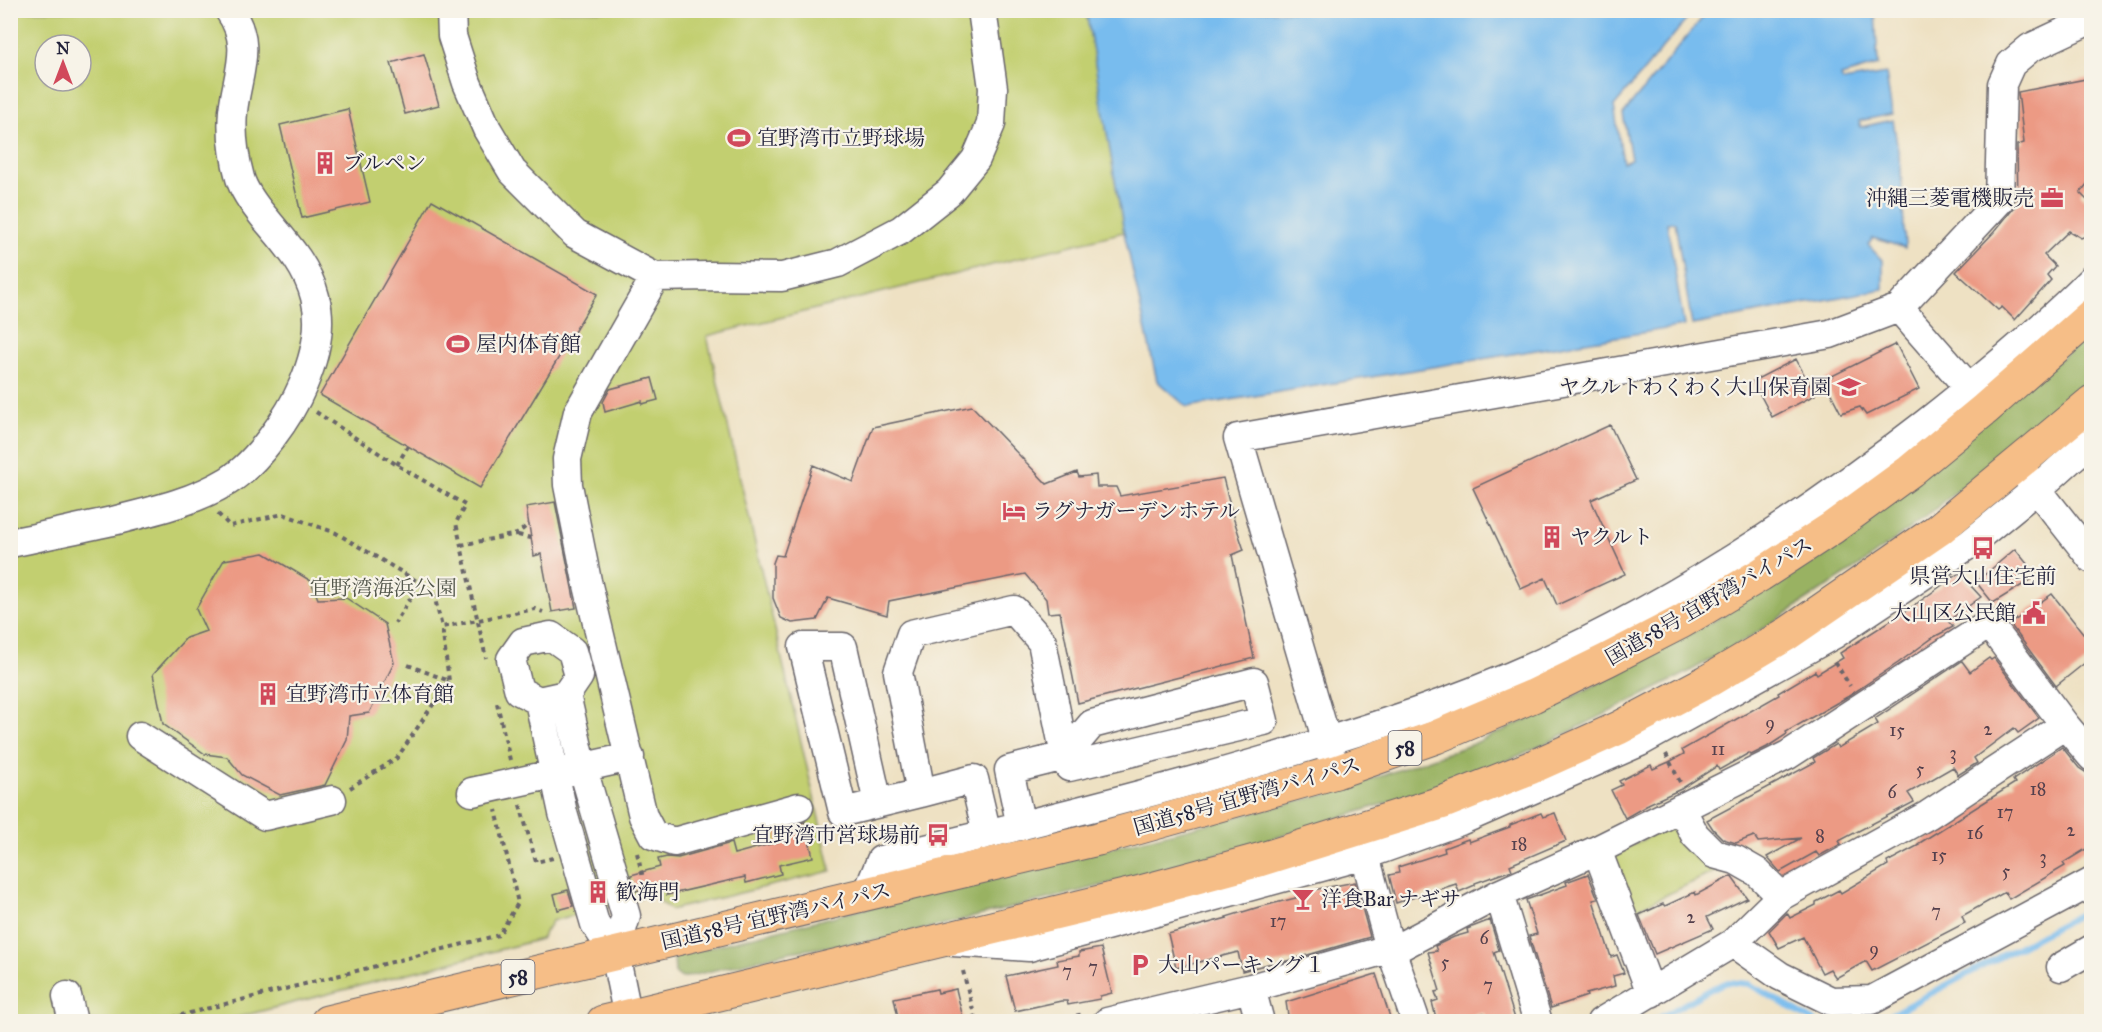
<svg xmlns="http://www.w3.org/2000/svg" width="2102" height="1032" font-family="'IM FELL Great Primer','Noto Serif JP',serif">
  <rect width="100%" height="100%" fill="#f7f3e8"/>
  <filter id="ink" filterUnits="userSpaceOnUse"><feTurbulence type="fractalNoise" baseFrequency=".0167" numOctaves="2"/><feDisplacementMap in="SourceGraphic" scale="12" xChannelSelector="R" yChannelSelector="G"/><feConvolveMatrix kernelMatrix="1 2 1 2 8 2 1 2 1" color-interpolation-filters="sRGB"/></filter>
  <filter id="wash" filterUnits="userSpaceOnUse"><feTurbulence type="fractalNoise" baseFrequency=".008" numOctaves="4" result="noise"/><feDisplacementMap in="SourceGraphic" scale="24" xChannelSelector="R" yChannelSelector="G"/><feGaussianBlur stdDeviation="1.35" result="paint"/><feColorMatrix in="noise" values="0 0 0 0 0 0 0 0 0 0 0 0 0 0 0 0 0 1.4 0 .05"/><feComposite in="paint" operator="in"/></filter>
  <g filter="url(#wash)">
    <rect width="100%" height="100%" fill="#eee1c3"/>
    <path fill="#c2cf70" stroke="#727856" stroke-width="1.5" fill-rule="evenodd" d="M10,11H1086L1124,232L707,336L831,871L670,910L652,894L552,921L541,939L223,1021H11ZM45,45H81V81H45Z
      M1675,824L1726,866L1629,913L1609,856Z"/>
    <path fill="#99b262" stroke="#5e6a4e" stroke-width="1.5" d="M2091,335V379L2028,434L1925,517L1865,562L1793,609L1744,641L1681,676L1551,741L1484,771L1434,788L1256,844L1092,888L884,939L789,952L682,978L675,973L674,956L1332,793L1473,744L1540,714L1601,682L1726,614Z"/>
    <path fill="#78bcee" stroke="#4d6f94" stroke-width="1.5" d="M1086,11H1694L1614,106L1623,162L1631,159L1623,114L1708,11H1875L1878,65L1841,76L1843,81L1886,74L1892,114L1859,121L1861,127L1893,120L1901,169L1905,248L1873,238L1868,245L1883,261V289L1692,325L1675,222L1667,223L1684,326L1187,407L1157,381L1124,232Z"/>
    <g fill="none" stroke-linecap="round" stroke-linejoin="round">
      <path stroke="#78bcee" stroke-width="6" d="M1652,1022L1713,988L1728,982L1749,984L1815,1022
        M1877,1022L2092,908"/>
    </g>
    <g id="blocks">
      <path fill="#ec9a84" d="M424,54L439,105L405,114L391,63Z
        M2091,78V179L2080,193L2091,204V234L2081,238L2069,231L2044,255L2055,266L2047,275L2051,280L2015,320L2002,307L1998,310L1956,272L1994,232L2018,203L2017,145L2024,143L2018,92Z
        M348,109L370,202L302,218L280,125Z
        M432,200L597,294L480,488L320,395Z
        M1896,344L1919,389L1866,415L1860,407L1841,413L1824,380Z
        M1796,359L1815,395L1772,417L1753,381Z
        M652,378L658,400L642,404V401L605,412L603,402L610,389Z
        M972,406L1047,484L1077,472L1079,477L1096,475L1097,487H1116L1120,496L1223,478L1234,520L1244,550L1232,555L1254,658L1078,703L1060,612L1048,613L1046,599L1025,574L889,601L887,615L828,598L817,620L792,623L781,618L773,598V563L776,555L783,556L813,465L853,482L873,427Z
        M1610,425L1636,480L1591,500L1625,574L1557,605L1545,578L1521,589L1473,488Z
        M555,502L576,608L552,612L541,554L534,556L526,507Z
        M2015,549L2037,576L1993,603L1976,582Z
        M264,553L311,581L318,599L346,598L385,624L394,663L369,713L349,716L347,740L325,785L280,795L242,775L227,757L205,754L163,724L153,674L186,638L206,631L196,609L224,560Z
        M1959,573L1981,597L1948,621L1953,627L1934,637L1898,663L1847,697L1786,732L1787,734L1767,747L1751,755L1749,753L1719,770L1717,766L1681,789L1648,804V805L1625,818L1611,790L1622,785L1619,781L1651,765L1653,769L1669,762L1684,754L1682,750L1779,695L1778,693L1815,671L1817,674L1843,658L1840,653L1912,607Z
        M2052,594L2091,643V658L2056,686L2010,624Z
        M1989,658L1991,660L1994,658L2039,718L2018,733L2014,728L1974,758L1977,763L1958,775L1953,767L1908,793L1914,802L1839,841L1841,844L1819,856L1816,852L1780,872L1767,857L1801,838L1758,842L1754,836L1736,843L1723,839L1713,829L1707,820L1815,762L1813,758L1836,744L1838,748L1878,724L1875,719L1962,661L1970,672Z
        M2062,747L2079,768L2091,776V846L2063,863L2065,866L2009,899L2005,892L1962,916L1965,923L1872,971L1866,961L1836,978L1830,969L1822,973L1803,937L1779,948L1769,931L1787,913L1790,918L1816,905V902L1839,890L1841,893L1888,865L1887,862L1919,845L1918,844L2015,783L2013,780Z
        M1541,813L1543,817L1555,813L1566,841L1510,865L1512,870L1475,883V885L1459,892L1456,884L1396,903L1389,875L1399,873L1398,867L1445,852L1444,848L1468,839L1469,842L1510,827V825Z
        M805,822L813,857L779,865L781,874L746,883L745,877L667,895L664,884L636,891L631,875L660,867L658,859L667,857L678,858L731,843L734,854L778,842L776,831Z
        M1588,874L1598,899L1593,900L1611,957L1617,955L1624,973L1613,976L1615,986L1586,994L1587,996L1551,1008L1529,936L1537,934L1526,900L1567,885L1566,882Z
        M1731,876L1747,898L1707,917L1713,929L1655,954L1639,915L1663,904L1665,906L1695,892L1696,895Z
        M1355,882L1370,937L1273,965L1272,963L1242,971L1238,952L1176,968L1168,934L1227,918L1226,917L1259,907L1296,898V895L1318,889Z
        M568,890L573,906L558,910L554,894Z
        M1490,920L1499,950L1494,952L1516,1022H1486L1484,1013L1437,1022L1432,1002L1438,1000L1435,992L1440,991L1428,952L1437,951L1435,946L1454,937L1468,933L1467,929Z
        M1101,948L1112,993L1100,996V999L1068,1005L1067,1001H1061L1015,1011L1006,976L1058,965L1057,960L1079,956V952Z
        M1376,974L1390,1017L1375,1022H1289L1286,1002Z
        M937,989L938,993L956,989L964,1022H899L894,998Z"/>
    </g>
  </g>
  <g filter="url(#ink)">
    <use href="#blocks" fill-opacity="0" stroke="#69656b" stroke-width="1.5"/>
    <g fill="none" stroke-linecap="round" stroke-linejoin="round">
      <g stroke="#69656b" stroke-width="31">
        <path id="minor" d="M451,10L452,36L467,83L487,129L512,171L575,234L655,277L709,276L782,277L838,263L901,230L949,192L976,159L991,124L993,88L982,10
          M655,277L578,412L567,459L568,485L587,581L643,816L653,835L674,842L799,807
          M1899,308L1999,201L2002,84L2011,64L2030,48L2092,19
          M2025,474L2092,559
          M10,543C45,536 79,528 113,521C153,511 193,502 228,481C257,463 290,416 303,385C315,357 323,327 315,297C307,265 284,241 264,217C255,206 244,192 240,178C234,156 231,134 233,111C237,73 254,45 229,10
          M551,636L572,651L579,676L566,695L539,701L519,691L511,659L523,642Z
          M1254,682L1264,721L1069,767L1065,756L1092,724Z
          M566,695L583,769L626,916L615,954
          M539,701L563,813L595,924L615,954L629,1022
          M140,736L265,816L332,800
          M1332,759L1238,438L1830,334L1899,308L1969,388
          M472,792L630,757
          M878,803L843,647H803L843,812L921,793
          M1681,808L1695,835L1714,854L1736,860L1757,872L1781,896
          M987,834L974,779L921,793L898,672L911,634L1014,610L1042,642L1065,756L1009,770L1021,826
          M1360,837L1388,941L1416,1022
          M1597,850L1651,993
          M867,894L881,860C1012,828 1143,796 1272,758C1369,729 1465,699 1556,656C1688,594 1810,513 1926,423C1983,378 2040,331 2092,279
          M1499,894L1538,1022
          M953,942L1029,947L1365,855L1460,821L1640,742L1833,635L1968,545L2044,483L2092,440
          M1733,943L1780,976L1831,1001L1872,1000L2092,882
          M2061,967L2092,949
          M1251,988L1260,1022
          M67,996L73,1022
          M1107,1022L1251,988L1403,945L1499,894L1597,850L1788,755L1989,624L2065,725L2092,757
          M1601,1022L1733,943L1781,896L1928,815L2065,725"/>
      </g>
      <g stroke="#69656b" stroke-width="35">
        <path id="highway" d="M327,1022L1098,839L1336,772L1436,737L1533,696L1607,660L1681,622L1760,575L1832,528L1910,471L1985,409L2092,315
          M603,1022L1141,892L1259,860L1444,802L1530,768L1619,728L1708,681L1787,634L1938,530L2092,402"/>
      </g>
      <path stroke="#69656b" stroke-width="4" stroke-dasharray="4.5 4.5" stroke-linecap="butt" d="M316,412L397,465L465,505L456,523L486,658
        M397,465L408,446
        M218,514L230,526L283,514L336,533L420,583L395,623
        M518,535L531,538
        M461,545L517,534L529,524
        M420,583L433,591L442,627L535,609L543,612
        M1835,662L1850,686
        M408,665L449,681L442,627
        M497,703L510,760
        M1666,754L1680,782
        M350,788L397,758L449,681
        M520,805L536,862L553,858
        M637,853L643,878
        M963,971L976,1022
        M154,1022L499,935L518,903L496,810
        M1050,1022L1084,1014"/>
      <use href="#minor" stroke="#fff" stroke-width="28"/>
      <use href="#highway" stroke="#f6be87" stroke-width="33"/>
    </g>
  </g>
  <defs>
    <g id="stadium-bare" transform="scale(1.8)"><path d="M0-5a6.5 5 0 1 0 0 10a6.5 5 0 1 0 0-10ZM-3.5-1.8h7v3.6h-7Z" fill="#d1495b" stroke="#f7f3e8" stroke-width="2.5" paint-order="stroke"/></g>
    <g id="building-bare" transform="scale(1.8)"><path d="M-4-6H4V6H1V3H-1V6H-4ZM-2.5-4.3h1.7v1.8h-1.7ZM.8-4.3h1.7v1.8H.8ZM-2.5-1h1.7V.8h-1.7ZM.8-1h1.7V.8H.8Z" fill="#d1495b" stroke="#f7f3e8" stroke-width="2.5" paint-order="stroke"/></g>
    <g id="office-bare" transform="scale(1.8)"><path d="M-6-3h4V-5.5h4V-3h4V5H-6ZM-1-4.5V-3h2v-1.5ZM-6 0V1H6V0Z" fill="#d1495b" stroke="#f7f3e8" stroke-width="2.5" paint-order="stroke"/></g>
    <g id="school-bare" transform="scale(1.8)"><path d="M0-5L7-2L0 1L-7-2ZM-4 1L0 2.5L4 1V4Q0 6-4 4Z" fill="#d1495b" stroke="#f7f3e8" stroke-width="2.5" paint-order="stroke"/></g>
    <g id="hotel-bare" transform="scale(1.8)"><path d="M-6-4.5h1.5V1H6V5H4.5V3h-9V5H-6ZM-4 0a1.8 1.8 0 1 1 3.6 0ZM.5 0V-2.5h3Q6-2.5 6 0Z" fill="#d1495b" stroke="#f7f3e8" stroke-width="2.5" paint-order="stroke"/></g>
    <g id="bus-bare" transform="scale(1.8)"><path d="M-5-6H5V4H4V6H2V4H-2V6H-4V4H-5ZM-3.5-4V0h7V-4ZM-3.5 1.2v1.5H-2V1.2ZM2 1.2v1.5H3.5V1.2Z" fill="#d1495b" stroke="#f7f3e8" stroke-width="2.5" paint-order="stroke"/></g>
    <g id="civic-bare" transform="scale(1.8)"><path d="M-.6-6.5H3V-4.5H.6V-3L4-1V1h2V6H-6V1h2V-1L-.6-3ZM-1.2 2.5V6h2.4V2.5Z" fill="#d1495b" stroke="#f7f3e8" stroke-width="2.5" paint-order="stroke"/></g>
    <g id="bar-bare" transform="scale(1.8)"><path d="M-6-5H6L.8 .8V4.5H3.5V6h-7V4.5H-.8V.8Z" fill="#d1495b" stroke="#f7f3e8" stroke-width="2.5" paint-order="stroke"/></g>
    <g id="parking-bare" transform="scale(1.8)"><path d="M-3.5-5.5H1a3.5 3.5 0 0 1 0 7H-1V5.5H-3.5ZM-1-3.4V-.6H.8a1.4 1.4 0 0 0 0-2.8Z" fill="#d1495b" stroke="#f7f3e8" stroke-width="2.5" paint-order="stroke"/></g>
  </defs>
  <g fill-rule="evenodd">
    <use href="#stadium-bare" x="739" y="138"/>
    <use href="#building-bare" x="325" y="163"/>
    <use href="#office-bare" x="2052" y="198"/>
    <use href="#stadium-bare" x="458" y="344"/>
    <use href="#school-bare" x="1849" y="387"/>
    <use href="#hotel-bare" x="1014" y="511"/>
    <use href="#building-bare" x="1552" y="537"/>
    <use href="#bus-bare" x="1983" y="548"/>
    <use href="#civic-bare" x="2034" y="613"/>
    <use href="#building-bare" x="268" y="694"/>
    <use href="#bus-bare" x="938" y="835"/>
    <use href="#building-bare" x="598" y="892"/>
    <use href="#bar-bare" x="1303" y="899"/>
    <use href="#parking-bare" x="1140" y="965"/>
  </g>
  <g text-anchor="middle" stroke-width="4.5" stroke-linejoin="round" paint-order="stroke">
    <g font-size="18" fill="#54404d">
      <text x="1770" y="729">9</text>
      <text x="1988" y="735">2</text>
      <text x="1897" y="736">15</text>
      <text x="1718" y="755">11</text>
      <text x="1953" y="759">3</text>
      <text x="1920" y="775">5</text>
      <text x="2038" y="795">18</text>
      <text x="1892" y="798">6</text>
      <text x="2005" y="818">17</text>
      <text x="2071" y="836">2</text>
      <text x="1975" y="839">16</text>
      <text x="1820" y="842">8</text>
      <text x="1519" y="850">18</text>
      <text x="1939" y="861">15</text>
      <text x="2043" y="863">3</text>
      <text x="2006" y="877">5</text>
      <text x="1936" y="917">7</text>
      <text x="1691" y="923">2</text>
      <text x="1278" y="927">17</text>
      <text x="1484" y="944">6</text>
      <text x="1874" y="955">9</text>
      <text x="1445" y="968">5</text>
      <text x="1093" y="973">7</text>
      <text x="1067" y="977">7</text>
      <text x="1488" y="991">7</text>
    </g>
    <g fill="#f7f3e8" stroke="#62616f" stroke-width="1.5">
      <rect x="1388.5" y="731" width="33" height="34" rx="4.5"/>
      <rect x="501.5" y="960" width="33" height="34" rx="4.5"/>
    </g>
    <g font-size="20" font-weight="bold" fill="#22223b">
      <text x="1405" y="755">58</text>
      <text x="518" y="984">58</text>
    </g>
    <g font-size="21" fill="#22223b" stroke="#f7f3e8" text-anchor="start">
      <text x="757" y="145">宜野湾市立野球場</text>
      <text x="343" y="170">ブルペン</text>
      <text x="2034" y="205" text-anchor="end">沖縄三菱電機販売</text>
      <text x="476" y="351">屋内体育館</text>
      <text x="1831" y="394" text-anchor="end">ヤクルトわくわく大山保育園</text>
      <text x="1032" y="518">ラグナガーデンホテル</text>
      <text x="1570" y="544">ヤクルト</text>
      <text x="1983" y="583" text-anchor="middle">県営大山住宅前</text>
      <text x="2016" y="620" text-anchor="end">大山区公民館</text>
      <text x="286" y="701">宜野湾市立体育館</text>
      <text x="920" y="842" text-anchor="end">宜野湾市営球場前</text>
      <text x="616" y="899">歓海門</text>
      <text x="1321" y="906">洋食Bar ナギサ</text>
      <text x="1158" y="972">大山パーキング１</text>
    </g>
    <g font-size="21" fill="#52564b" stroke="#f7f3e8">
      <text x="383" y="595">宜野湾海浜公園</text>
    </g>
    <g font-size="21" fill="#22223b" stroke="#f7f3e8">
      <text transform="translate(1709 601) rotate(-30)" y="7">国道58号 宜野湾バイパス</text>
      <text transform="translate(1247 796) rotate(-16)" y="7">国道58号 宜野湾バイパス</text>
      <text transform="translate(776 916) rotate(-13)" y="7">国道58号 宜野湾バイパス</text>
    </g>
  </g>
  <rect width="2102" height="1032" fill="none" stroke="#f7f3e8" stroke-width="36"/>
  <g transform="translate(63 63)"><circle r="28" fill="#f7f3e8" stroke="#a29fa3" stroke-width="1.5"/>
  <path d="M0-4.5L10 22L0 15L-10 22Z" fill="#d1495b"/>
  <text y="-9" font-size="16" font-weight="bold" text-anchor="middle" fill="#22223b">N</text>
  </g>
</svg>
